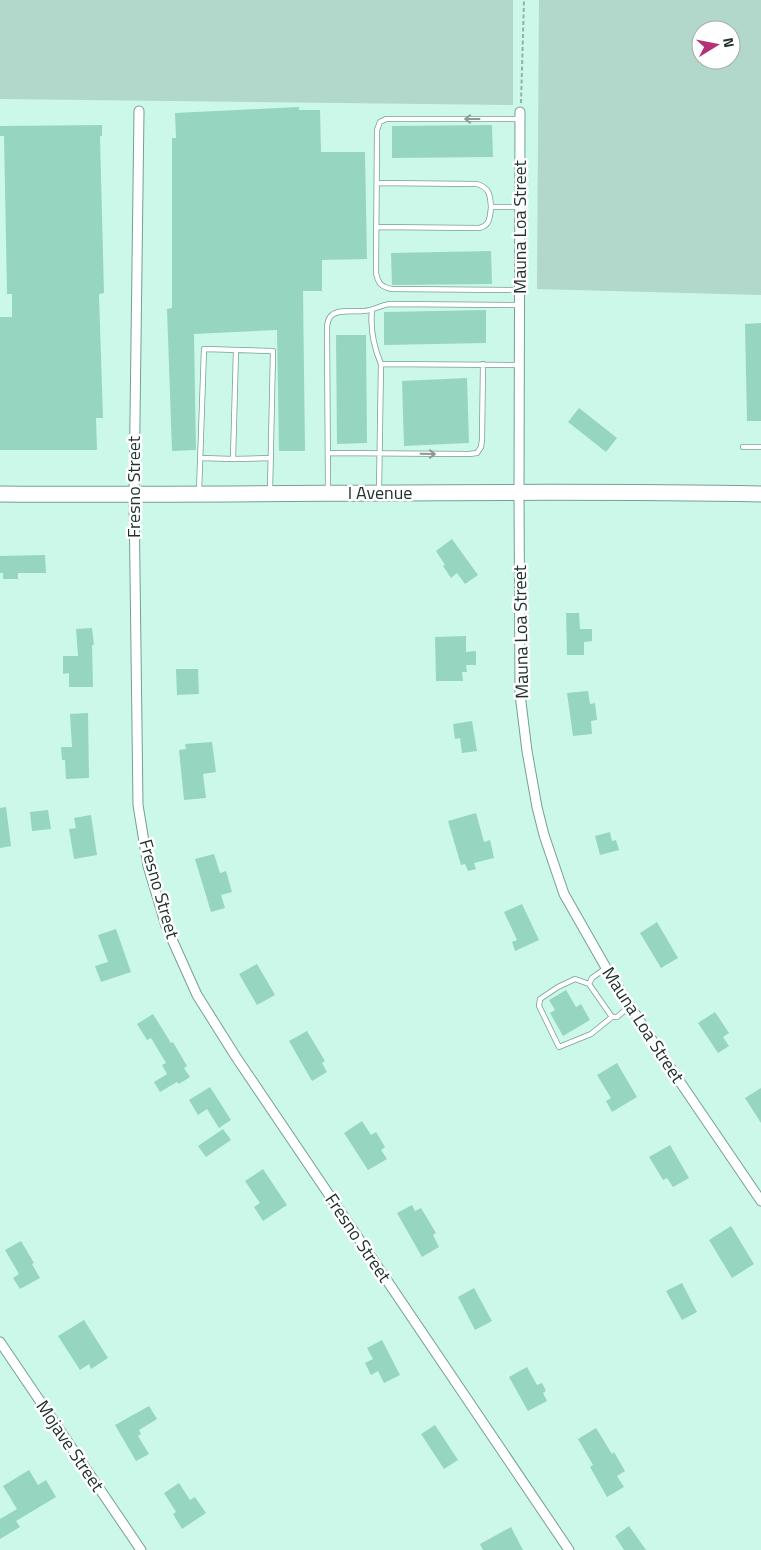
<svg xmlns="http://www.w3.org/2000/svg" width="761" height="1550" font-family="'Titillium Web',sans-serif">
  <rect width="100%" height="100%" fill="#cbf8e9"/>
  <path fill="#b1d8ca" fill-rule="evenodd" d="M0,0H513V105L0,99Z
    M539,0H761V295L537,289ZM701,30H731V60H701Z"/>
  <path fill="#96d6c1" d="M299,107V110H320L321,152H365L367,259L322,260V291H303L305,451H279L277,330L194,334L196,450L172,451L167,309L172,308V138H176L175,113Z
    M102,125V136H100L104,293L99,294L103,418H96L97,450H0V317H12V294H7L4,136H0V126Z
    M492,125L493,157L392,158V126Z
    M491,251L492,284L392,285L391,253Z
    M486,310V343L384,345V312Z
    M761,323V421H747L745,324Z
    M336,335H366L367,443L337,444Z
    M467,378L469,443L404,446L402,381Z
    M579,408L617,438L606,452L568,422Z
    M452,539L478,575L465,584L457,573L451,578L443,566L445,565L436,551Z
    M45,555L46,573H18V579H3V573H0V556Z
    M566,613H579L580,629H592V641L584,642V655H567Z
    M92,628L94,645H92L93,687H69V673L63,674V656H78L76,629Z
    M466,636V652L476,651V665H466L467,672H462L463,681H436L435,637Z
    M176,669H198L199,694L177,695Z
    M588,691L590,704L595,703L597,720L591,721L592,734L573,736L567,693Z
    M88,713L89,778L66,779L65,760H62L61,747H72L70,714Z
    M472,721L477,751L462,753L460,738L455,739L453,724Z
    M212,742L216,772L203,774L206,798L184,800L179,750L186,749L185,744Z
    M6,807L11,846L0,848V808Z
    M48,810L51,829L32,831L30,812Z
    M476,813L484,842L490,840L494,858L474,863L476,869L468,871L465,864L461,865L448,821Z
    M91,815L97,855L74,859L69,829L76,828L74,818Z
    M610,832L612,841L616,840L619,850L600,855L595,836Z
    M214,854L220,873L226,871L232,892L221,895L225,908L211,912L195,859Z
    M522,904L539,940L515,951L512,942L517,940L504,912Z
    M657,922L678,958L661,968L640,933Z
    M116,929L131,972L101,982L95,966L108,962L98,935Z
    M257,964L275,995L257,1005L239,974Z
    M566,990L576,1007L581,1004L590,1020L563,1036L550,1013L555,1010L549,1000Z
    M715,1012L729,1033L723,1037L729,1046L718,1053L698,1023Z
    M153,1014L171,1043L173,1042L187,1066L184,1068L190,1077L179,1084L177,1082L160,1092L154,1082L167,1074L162,1065L166,1063L151,1038L147,1040L137,1024Z
    M307,1031L325,1061L322,1063L327,1072L312,1081L289,1041Z
    M617,1063L637,1097L612,1112L606,1101L611,1098L597,1075Z
    M210,1087L231,1120L219,1128L207,1109L198,1115L189,1100Z
    M761,1088V1123L745,1098Z
    M362,1121L371,1135L376,1132L385,1147L381,1150L387,1159L368,1170L344,1133Z
    M223,1129L231,1140L206,1157L198,1146Z
    M670,1145L689,1178L673,1187L667,1178L663,1180L649,1157Z
    M263,1169L287,1205L263,1221L254,1207L260,1203L245,1181Z
    M412,1205L415,1211L421,1208L436,1233L433,1235L439,1247L422,1257L397,1213Z
    M731,1226L754,1264L732,1278L709,1240Z
    M21,1241L34,1263L32,1264L40,1278L20,1289L13,1278L19,1274L5,1250Z
    M682,1283L697,1312L682,1320L666,1291Z
    M474,1288L492,1321L475,1330L458,1297Z
    M84,1320L108,1358L91,1369L89,1364L80,1370L58,1336Z
    M382,1340L400,1375L384,1383L378,1371L371,1375L365,1363L373,1359L367,1348Z
    M527,1367L537,1385L542,1383L546,1391L543,1393L547,1401L528,1411L509,1377Z
    M149,1406L157,1419L139,1430L141,1434L138,1436L149,1454L136,1461L115,1425Z
    M435,1425L458,1460L444,1469L421,1434Z
    M596,1428L612,1454L614,1452L625,1471L617,1476L624,1487L607,1497L590,1467L593,1465L578,1439Z
    M29,1470L38,1485L46,1480L56,1497L16,1521L20,1527L0,1539V1519L17,1509L3,1486Z
    M179,1483L190,1500L195,1497L206,1513L182,1529L173,1514L176,1512L164,1493Z
    M629,1526L646,1550H624L615,1536Z
    M511,1527L523,1550H483L480,1544Z"/>
  <g fill="none" stroke-linecap="round" stroke-linejoin="round">
    <g stroke="#76a092" stroke-width="6">
      <path id="service" d="M377,183L477,184C490,188 490,195 491,207H520
        M376,227L479,228C490,226 490,217 491,207
        M520,290L392,289C381,287 378,283 376,273L377,130L380,122L386,119H520
        M372,310C370,329 373,345 381,364
        M236,350L233,459L271,458
        M743,447H761
        M328,453L469,454L477,453L481,447L482,440L483,364
        M201,458L233,459
        M328,489L327,326C328,322 328,318 332,315C339,309 354,312 363,311C373,311 380,305 390,304L520,305
        M379,491L381,364L520,365
        M199,492L204,349L273,351L270,491
        M606,968L592,978L589,984L612,1017H617L630,1006
        M589,984L575,979L558,987L540,999L539,1006L559,1047L591,1034L612,1017"/>
    </g>
    <g stroke="#76a092" stroke-width="11">
      <path id="minor" d="M139,111L134,495L138,805L148,866L166,926L197,995L236,1057L569,1550
        M520,112L519,492L520,694L527,751L537,807L544,835L564,894L609,973L661,1054L761,1201
        M0,1342L141,1550"/>
    </g>
    <g stroke="#76a092" stroke-width="17">
      <path id="primary" d="M0,494C254,496 507,489 761,494"/>
    </g>
    <path stroke="#90b3a8" stroke-width="2" stroke-dasharray="4 2.5" stroke-linecap="butt" d="M521,103L524,0"/>
    <use href="#service" stroke="#fff" stroke-width="4.5"/>
    <use href="#minor" stroke="#fff" stroke-width="9"/>
    <use href="#primary" stroke="#fff" stroke-width="15"/>
  </g>
  <defs><path id="oneway-shaft" d="M-6 0H5M1.5-3L5.5 0L1.5 3" fill="none" stroke-width="1.6" stroke-linecap="round" stroke-linejoin="round" transform="scale(1.25)"/></defs>
  <g stroke="#909896">
    <use href="#oneway-shaft" transform="translate(472 119) rotate(-180)"/>
    <use href="#oneway-shaft" transform="translate(428 454) rotate(1)"/>
  </g>
  <g text-anchor="middle" stroke-width="5" stroke-linejoin="round" paint-order="stroke">
    <g font-size="18" fill="#21322d" stroke="#fff">
      <text transform="translate(520 227) rotate(-90)" y="6">Mauna Loa Street</text>
      <text transform="translate(134 487) rotate(-90)" y="6">Fresno Street</text>
      <text x="380" y="499">I Avenue</text>
      <text transform="translate(521 632) rotate(-91)" y="6">Mauna Loa Street</text>
      <text transform="translate(159 889) rotate(74)" y="6">Fresno Street</text>
      <text transform="translate(643 1025) rotate(57)" y="6">Mauna Loa Street</text>
      <text transform="translate(358 1238) rotate(56)" y="6">Fresno Street</text>
      <text transform="translate(70 1446) rotate(56)" y="6">Mojave Street</text>
    </g>
  </g>
  <g transform="translate(716 45) rotate(80)"><circle r="24" fill="#ffffff" stroke="#a6adab"/>
  <path d="M0-4L9 19L0 12L-9 19Z" fill="#b53076"/>
  <text y="-8" font-size="14" font-weight="bold" text-anchor="middle" fill="#21322d">N</text>
  </g>
</svg>
